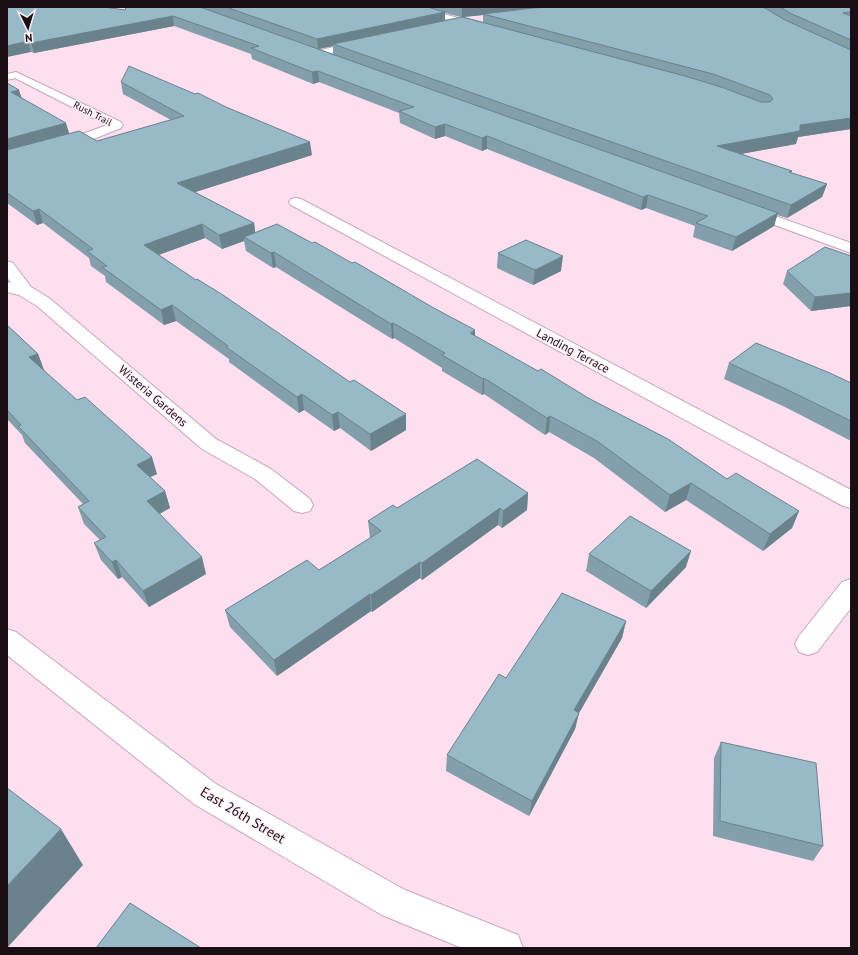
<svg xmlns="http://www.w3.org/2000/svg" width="858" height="955" font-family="'PT Sans',sans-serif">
  <rect width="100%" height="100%" fill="#fedff0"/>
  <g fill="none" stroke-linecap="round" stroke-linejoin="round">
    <g stroke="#c5a7b7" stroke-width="2">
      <path id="minor" d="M406,7H419L483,25L485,27L480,30L477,29L407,9Z
        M362,40L367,43L365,45L317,57L312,54L313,52Z
        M16,72L121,122L123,125L121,128L96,138L7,163V155L88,132L107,125L15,78L7,80V74Z
        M296,198L301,199L851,490V508L843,506L291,205L289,202L291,199Z
        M747,206L851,243V253L742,213L740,210L742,207Z
        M7,261L13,263L31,287L49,298L216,439L271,469L310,499L313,505L310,511L302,513L294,511L255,479L202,449L37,306L19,295L7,292V282L11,283L7,277Z
        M851,579V608L817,652L808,655L799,652L795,644L799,636L842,582Z"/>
    </g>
    <g stroke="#c5a7b7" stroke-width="2">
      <path id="tertiary" d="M7,629L16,632L216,784L405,890L518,935L523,948H462L382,915L194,804L7,655Z"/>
    </g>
    <use href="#minor" fill="#fff" fill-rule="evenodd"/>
    <use href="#tertiary" fill="#fff" fill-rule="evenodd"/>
  </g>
  <path fill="#839fab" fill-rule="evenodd" d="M7,7L125,10L200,7H851V129L798,137L796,144L740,154L792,171L791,173L827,184L822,197L787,218L777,215L774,226L732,251L693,237L695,226L646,208L641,210L487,149L482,151L445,136L435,139L400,123L399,113L319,82L313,84L252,59L251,54L174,26L34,53L31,52ZM445,13L461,17L445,20ZM483,15V22L464,17ZM333,46V54L319,49Z
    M121,82L312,155L195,192L254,223L255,233L475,336L727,479L799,511L792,528L763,551L686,500L665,512L594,458L549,432L545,435L484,394L482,395L442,371V368L394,338L392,339L276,267L273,268L246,251L244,241L222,249L205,238L159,255L406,430L371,451L340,428L334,431L304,410L299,413L229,362V359L176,321L164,325L106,282L105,276L91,266L89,258L43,223L37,225L7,203V83L21,97L69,133L97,141L171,120L123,94Z
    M498,253L561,271L533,285L497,268Z
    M851,256V306L811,311L783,284L787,271Z
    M7,325L38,354L44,370H43L157,474L150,477L165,491L170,508L159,514L206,574L149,607L122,577L118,579L101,560L94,543L100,540L84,524L78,507L83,504L25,443L22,435L7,419Z
    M729,363L851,383V441L785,407L724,379Z
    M528,493L527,510L502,528L498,525L422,580L420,578L372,612L371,611L277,676L230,627L225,610L319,570L370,538L368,521L397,508Z
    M589,554L686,567L646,608L586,571Z
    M626,621L622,638L579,713L575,729L529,816L446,771L447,755L506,678Z
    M721,742L823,846L813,861L713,836L714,758Z"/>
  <path fill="#6a828b" d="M471,7H556L483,14V15L462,17V8Z
    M445,12V22L333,44V46L318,49L317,39Z
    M173,16L174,26L34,53L31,43Z
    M28,41L31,52L7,57V46Z
    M318,71L319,82L313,84L312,72Z
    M19,90L23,102L11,92Z
    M851,118V129L798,137L796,144L714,159L717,146L800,125Z
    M66,123L70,136L7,153V139Z
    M445,124V136L435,139V127Z
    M487,136V149L482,151V138Z
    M310,142L312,155L180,197L177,183Z
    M827,184L822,197L787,218L791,205Z
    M648,195L646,208L641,210L643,197Z
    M39,209L43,223L37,225L33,211Z
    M778,213L774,226L732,251L736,237Z
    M254,223L256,237H244V241L222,249L219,235Z
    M202,224L205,238L147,259L144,245Z
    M274,252L276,267L273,268L271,253Z
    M563,256L561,271L533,285L535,270Z
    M851,293V306L811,311L815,297Z
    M172,305L176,321L164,325L161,310Z
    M393,323L394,338L392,339L391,324Z
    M475,330V346L470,333Z
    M38,354L44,370L35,373L29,357Z
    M484,378V394L482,395L483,379Z
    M302,394L304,410L299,413L297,397Z
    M338,412L340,428L334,431L332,415Z
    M406,414V430L371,451L370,434Z
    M550,416L549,432L545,435L547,418Z
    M152,457L157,474L142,481L137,465Z
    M691,483L686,500L665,512L670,495Z
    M165,491L170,508L152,518L147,501Z
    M528,493L527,510L502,528L503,511Z
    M500,508L498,525L422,580V563Z
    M799,511L792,528L763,551L770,534Z
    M691,551L686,567L646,608L651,591Z
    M202,557L206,574L149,607L143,591Z
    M116,560L122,577L118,579L112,562Z
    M420,562V578L372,612L371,595Z
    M370,594L371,611L277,676L274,660Z
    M626,621L622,638L579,713L575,729L529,816L532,801L574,710Z
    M61,829L83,865L7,948V886Z"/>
  <path fill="#98b9c7" stroke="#6a828b" d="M7,7H104L125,10L126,7H200L778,213L736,237L696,223L708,216L648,195L643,197L487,136L482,138L445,124L435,127L399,111L414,107L318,71L312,72L251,48L259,46L173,16L31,43L28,41L7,46Z
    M226,7H427L445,12L317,39Z
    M550,7H763L785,20L851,50V118L800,125V131L717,146L792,171L789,172L827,184L791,205L333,44L462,17L685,76L724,88L761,102H770L773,99L770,95L713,74L483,14L533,8Z
    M780,7H851V12L843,13L851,16V40L792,14Z
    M129,66L195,94L198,93L226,107L310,142L177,183L254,223L219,235L202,224L144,245L196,280L197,279L223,295L350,382L354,380L406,414L370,434L338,412L332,415L302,394L297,397L226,347L228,346L172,305L161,310L102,267L107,266L87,251L93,249L39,209L33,211L7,193V150L79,131L97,141L184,116L121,82Z
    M7,83L19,90L11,92L66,123L7,139Z
    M277,224L312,243L315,242L352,263L355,262L432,307L475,330L470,333L538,371L541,369L590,399L668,439L727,479L736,473L799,511L770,534L691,483L670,495L597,441L550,416L547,418L484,378L483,379L442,355L445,353L393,323L391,324L274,252L271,253L244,237Z
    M526,240L563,256L535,270L498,253Z
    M825,247L851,256V293L815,297L787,271Z
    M7,325L38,354L29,357L77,400L85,397L152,457L137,465L165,491L147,501L202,557L143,591L116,560L112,562L94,543L106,537L78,507L89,501L18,426L21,425L7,410Z
    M756,343L830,373L851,383V421L790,391L729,363Z
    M477,459L528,493L503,511L500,508L422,563L420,562L371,595L370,594L274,660L225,610L307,560L319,570L381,531L368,521L393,505L397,508Z
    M630,516L691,551L651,591L589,554Z
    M562,593L626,621L574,710L579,713L532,801L447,755L499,674L506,678Z
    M721,742L816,763L823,846L720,821Z
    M7,788L61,829L7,886Z
    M130,903L201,948H96Z"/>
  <g text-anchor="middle" stroke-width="3" stroke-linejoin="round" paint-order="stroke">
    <g font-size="10" fill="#180e14" stroke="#fff2f9">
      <text transform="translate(93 113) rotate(27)" y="4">Rush Trail</text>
    </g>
    <g font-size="12" fill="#180e14" stroke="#fff2f9">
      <text transform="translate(573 351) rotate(28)" y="4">Landing Terrace</text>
      <text transform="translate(153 396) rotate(41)" y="4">Wisteria Gardens</text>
    </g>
    <g font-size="14" fill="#180e14" stroke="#fff2f9">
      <text transform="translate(243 815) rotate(31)" y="5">East 26th Street</text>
    </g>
  </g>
  <rect width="858" height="955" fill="none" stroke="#180e14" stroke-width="16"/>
  <g transform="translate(28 28) rotate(175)" stroke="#fff2f9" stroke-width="3" paint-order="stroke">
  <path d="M0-3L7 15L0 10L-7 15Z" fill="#180e14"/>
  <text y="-6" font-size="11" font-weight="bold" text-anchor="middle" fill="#180e14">N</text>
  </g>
</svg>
